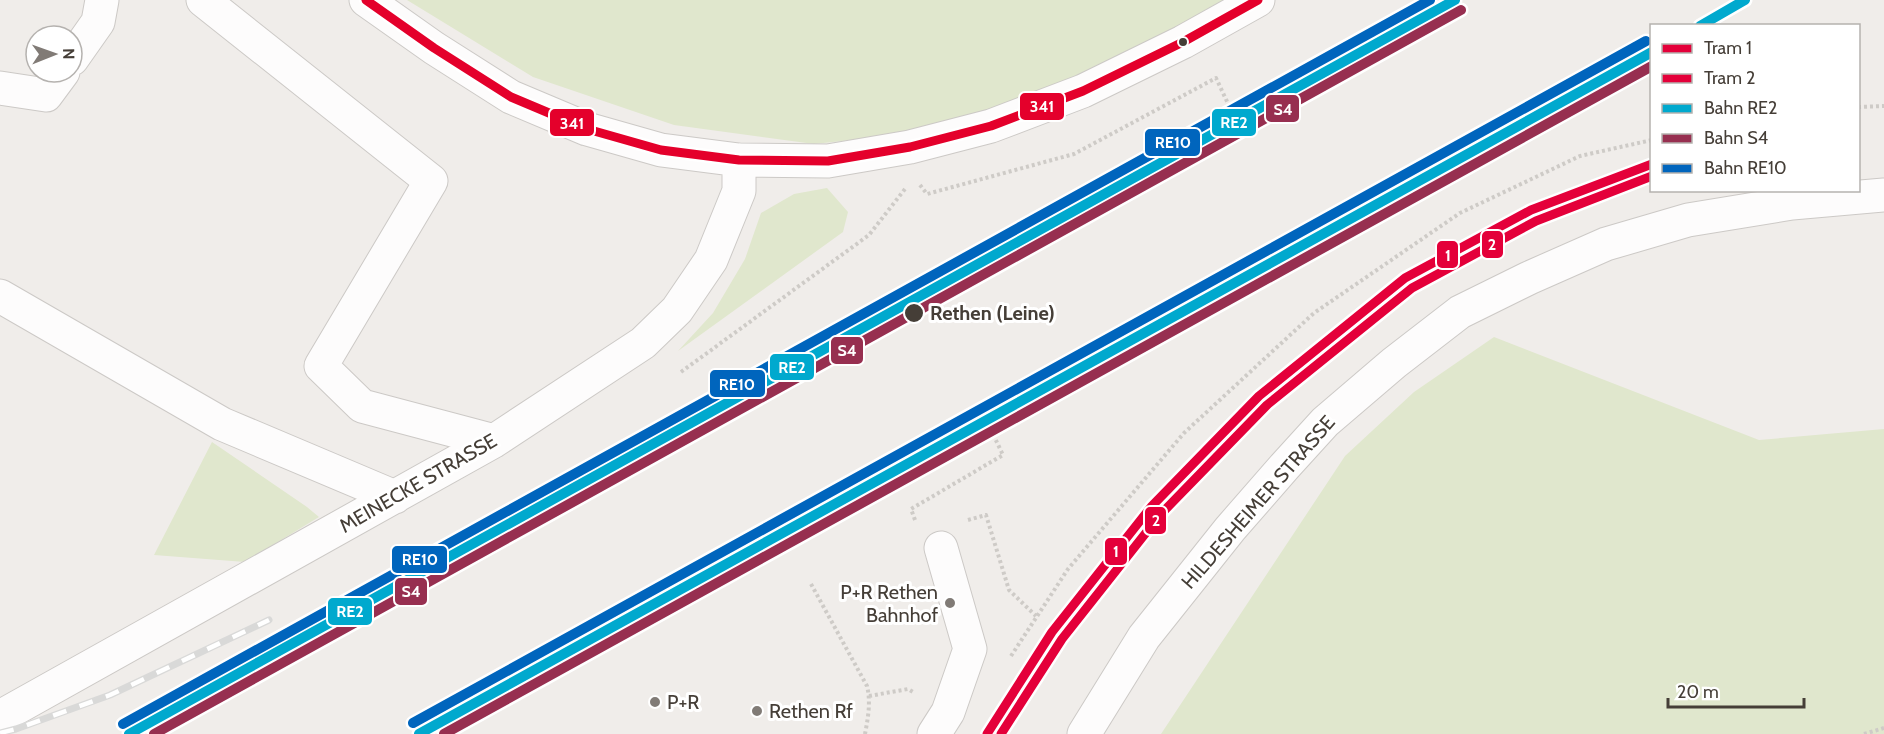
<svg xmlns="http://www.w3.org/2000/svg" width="1884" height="734" font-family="Cabin,sans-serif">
  <rect width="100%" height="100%" fill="#f0edea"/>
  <path fill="#e0e7cd" d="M407,0H1237L1137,55L1023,101L917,133L814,144L674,125L533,77Z
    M827,188L848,212L843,232L678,351L713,313L745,259L761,213L794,194Z
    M1494,337L1759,440L1884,429V734H1161L1345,456L1414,392Z
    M212,442L307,507L319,517L245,562L154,555Z"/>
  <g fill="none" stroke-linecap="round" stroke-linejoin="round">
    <g stroke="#ccc9c6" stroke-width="35">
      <path id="minor" d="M203,0L431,181L321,366L362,406L494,441
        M366,0L434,48L511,97L587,129L661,150L739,160L828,161L910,147L991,126L1083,91L1183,42L1258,0
        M72,59L98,22L102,0
        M0,88L46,95L63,72
        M0,296L222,424L395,497
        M0,717L494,441L643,343L677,310L711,260L739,191V160
        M934,734L948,712L970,649L941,548
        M1084,734L1144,637L1230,529L1285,466L1325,422L1394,363L1460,312L1529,278L1606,244L1688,220L1792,203L1884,195"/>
    </g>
    <path stroke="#cecbc7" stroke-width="4" stroke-dasharray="3 3" stroke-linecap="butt" d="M1858,107L1884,106
      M920,185L927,194L1074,154L1216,78L1231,110
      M681,372L869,235L905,189
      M915,520L911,509L1003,455L991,430
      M968,520L986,515L1009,590L1036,616
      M811,584L867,686C871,702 868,718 865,734
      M1011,656L1068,569L1184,433L1314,313L1460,213L1580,156L1652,140
      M869,696L908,689L913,692
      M1864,734L1884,728"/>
    <use href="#minor" stroke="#fdfcfc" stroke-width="33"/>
    <g stroke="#d9d9d8" stroke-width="7">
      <path id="rail" d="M0,733L16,729L110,695L269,620"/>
    </g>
    <use href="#rail" stroke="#fff" stroke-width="4.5" stroke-dasharray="14" stroke-linecap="butt"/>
    <g stroke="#fff" stroke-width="14">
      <path id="bus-1" d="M366,0L434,48L511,97L587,129L661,150L739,160L828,161L910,147L991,126L1083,91L1183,42L1258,0"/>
    </g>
    <use href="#bus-1" stroke="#e4002b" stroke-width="9"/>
    <g stroke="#fff" stroke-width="15">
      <path id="rail-1" d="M1700,26L1745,0
        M129,734L1455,0
        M419,734L1652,52"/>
    </g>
    <g stroke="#fff" stroke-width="15">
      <path id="rail-2" d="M154,734L1461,10
        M444,734L1652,66"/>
    </g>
    <g stroke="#fff" stroke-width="15">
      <path id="rail-3" d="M413,723L1646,41
        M123,724L1430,0"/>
    </g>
    <use href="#rail-1" stroke="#00a9ce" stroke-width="10"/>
    <use href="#rail-2" stroke="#972f50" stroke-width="10"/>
    <use href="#rail-3" stroke="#0065bd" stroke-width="10"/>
    <g stroke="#fff" stroke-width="14">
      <path id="tram-1" d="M987,734L1052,632L1151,507L1259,396L1405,278L1531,210L1652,164"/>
    </g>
    <g stroke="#fff" stroke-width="14">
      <path id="tram-2" d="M1001,734L1062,639L1160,515L1267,405L1412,288L1536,221L1652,176"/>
    </g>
    <use href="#tram-1" stroke="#e4003a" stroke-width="9"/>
    <use href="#tram-2" stroke="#e4003a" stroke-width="9"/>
  </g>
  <g fill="#453e37" stroke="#fff" stroke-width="2">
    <circle cx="1183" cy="42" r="5"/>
    <circle cx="914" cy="313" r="10"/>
  </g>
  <g fill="#817b76" stroke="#fff" stroke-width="2">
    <circle cx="950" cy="603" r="6"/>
    <circle cx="655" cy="702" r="6"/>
    <circle cx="757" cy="711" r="6"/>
  </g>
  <g text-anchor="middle" stroke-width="6" stroke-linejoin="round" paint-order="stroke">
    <g font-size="20" font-weight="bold" fill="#453e37" stroke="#fff" text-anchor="start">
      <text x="930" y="320">Rethen (Leine)</text>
    </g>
    <g font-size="20" fill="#453e37" stroke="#fff">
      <text transform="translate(418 483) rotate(-30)" y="7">MEINECKE STRASSE</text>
      <text transform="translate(1258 502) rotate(-49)" y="7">HILDESHEIMER STRASSE</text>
    </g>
    <g font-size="20" fill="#453e37" stroke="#fff" text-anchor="start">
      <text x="938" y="599" text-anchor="end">P+R Rethen<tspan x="938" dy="23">Bahnhof</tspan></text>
      <text x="667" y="709">P+R</text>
      <text x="769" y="718">Rethen Rf</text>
    </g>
  </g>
  <g stroke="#fff" stroke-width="2">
    <rect x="1019" y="92" width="46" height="29" rx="6" fill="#e4002b"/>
    <rect x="1265" y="94" width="35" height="29" rx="6" fill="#972f50"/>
    <rect x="1211" y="108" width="46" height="29" rx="6" fill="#00a9ce"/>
    <rect x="549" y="108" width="46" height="29" rx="6" fill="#e4002b"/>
    <rect x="1144" y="128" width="57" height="29" rx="6" fill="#0065bd"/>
    <rect x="1481" y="230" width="23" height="29" rx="6" fill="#e4003a"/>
    <rect x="1436" y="240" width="23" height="29" rx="6" fill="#e4003a"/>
    <rect x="830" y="336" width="34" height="29" rx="6" fill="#972f50"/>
    <rect x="769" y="353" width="46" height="28" rx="6" fill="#00a9ce"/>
    <rect x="709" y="369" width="57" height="29" rx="6" fill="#0065bd"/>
    <rect x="1144" y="506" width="23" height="29" rx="6" fill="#e4003a"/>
    <rect x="1104" y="537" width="24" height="29" rx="6" fill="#e4003a"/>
    <rect x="391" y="545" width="57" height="29" rx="6" fill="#0065bd"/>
    <rect x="394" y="577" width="34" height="29" rx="6" fill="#972f50"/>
    <rect x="327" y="597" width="46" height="29" rx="6" fill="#00a9ce"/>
  </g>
  <g font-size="16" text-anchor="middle" font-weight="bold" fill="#fff">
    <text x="1042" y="112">341</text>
    <text x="1283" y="115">S4</text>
    <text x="1234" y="128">RE2</text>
    <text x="572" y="129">341</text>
    <text x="1173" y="148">RE10</text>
    <text x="1492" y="250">2</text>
    <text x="1448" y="261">1</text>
    <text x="847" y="356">S4</text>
    <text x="792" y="373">RE2</text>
    <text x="737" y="390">RE10</text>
    <text x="1156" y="526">2</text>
    <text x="1116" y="557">1</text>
    <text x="420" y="565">RE10</text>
    <text x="411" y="597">S4</text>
    <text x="350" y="617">RE2</text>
  </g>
  <rect x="1650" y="24" width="210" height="168" fill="#ffffff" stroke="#b5b2af" stroke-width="1.5"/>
  <rect x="1662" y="44" width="30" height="9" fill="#e4003a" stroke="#b5b2af" stroke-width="1.5"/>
  <text x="1704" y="54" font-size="18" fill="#453e37">Tram 1</text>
  <rect x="1662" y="74" width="30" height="9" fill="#e4003a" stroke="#b5b2af" stroke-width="1.5"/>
  <text x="1704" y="84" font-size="18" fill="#453e37">Tram 2</text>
  <rect x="1662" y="104" width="30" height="9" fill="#00a9ce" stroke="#b5b2af" stroke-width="1.5"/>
  <text x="1704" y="114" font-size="18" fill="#453e37">Bahn RE2</text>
  <rect x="1662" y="134" width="30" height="9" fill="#972f50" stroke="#b5b2af" stroke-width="1.5"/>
  <text x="1704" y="144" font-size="18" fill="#453e37">Bahn S4</text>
  <rect x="1662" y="164" width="30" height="9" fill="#0065bd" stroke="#b5b2af" stroke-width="1.5"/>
  <text x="1704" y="174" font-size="18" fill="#453e37">Bahn RE10</text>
  <g transform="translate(54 54) rotate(89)"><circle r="28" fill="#ffffff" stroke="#b5b2af" stroke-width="1.5"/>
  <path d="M0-4.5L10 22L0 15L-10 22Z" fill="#817b76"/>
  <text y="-9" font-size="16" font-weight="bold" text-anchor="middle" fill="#453e37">N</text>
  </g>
  <path d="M1668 698v9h136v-9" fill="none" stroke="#453e37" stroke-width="3"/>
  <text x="1677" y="698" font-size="18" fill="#453e37" stroke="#ffffff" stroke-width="4.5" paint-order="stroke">20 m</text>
</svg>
